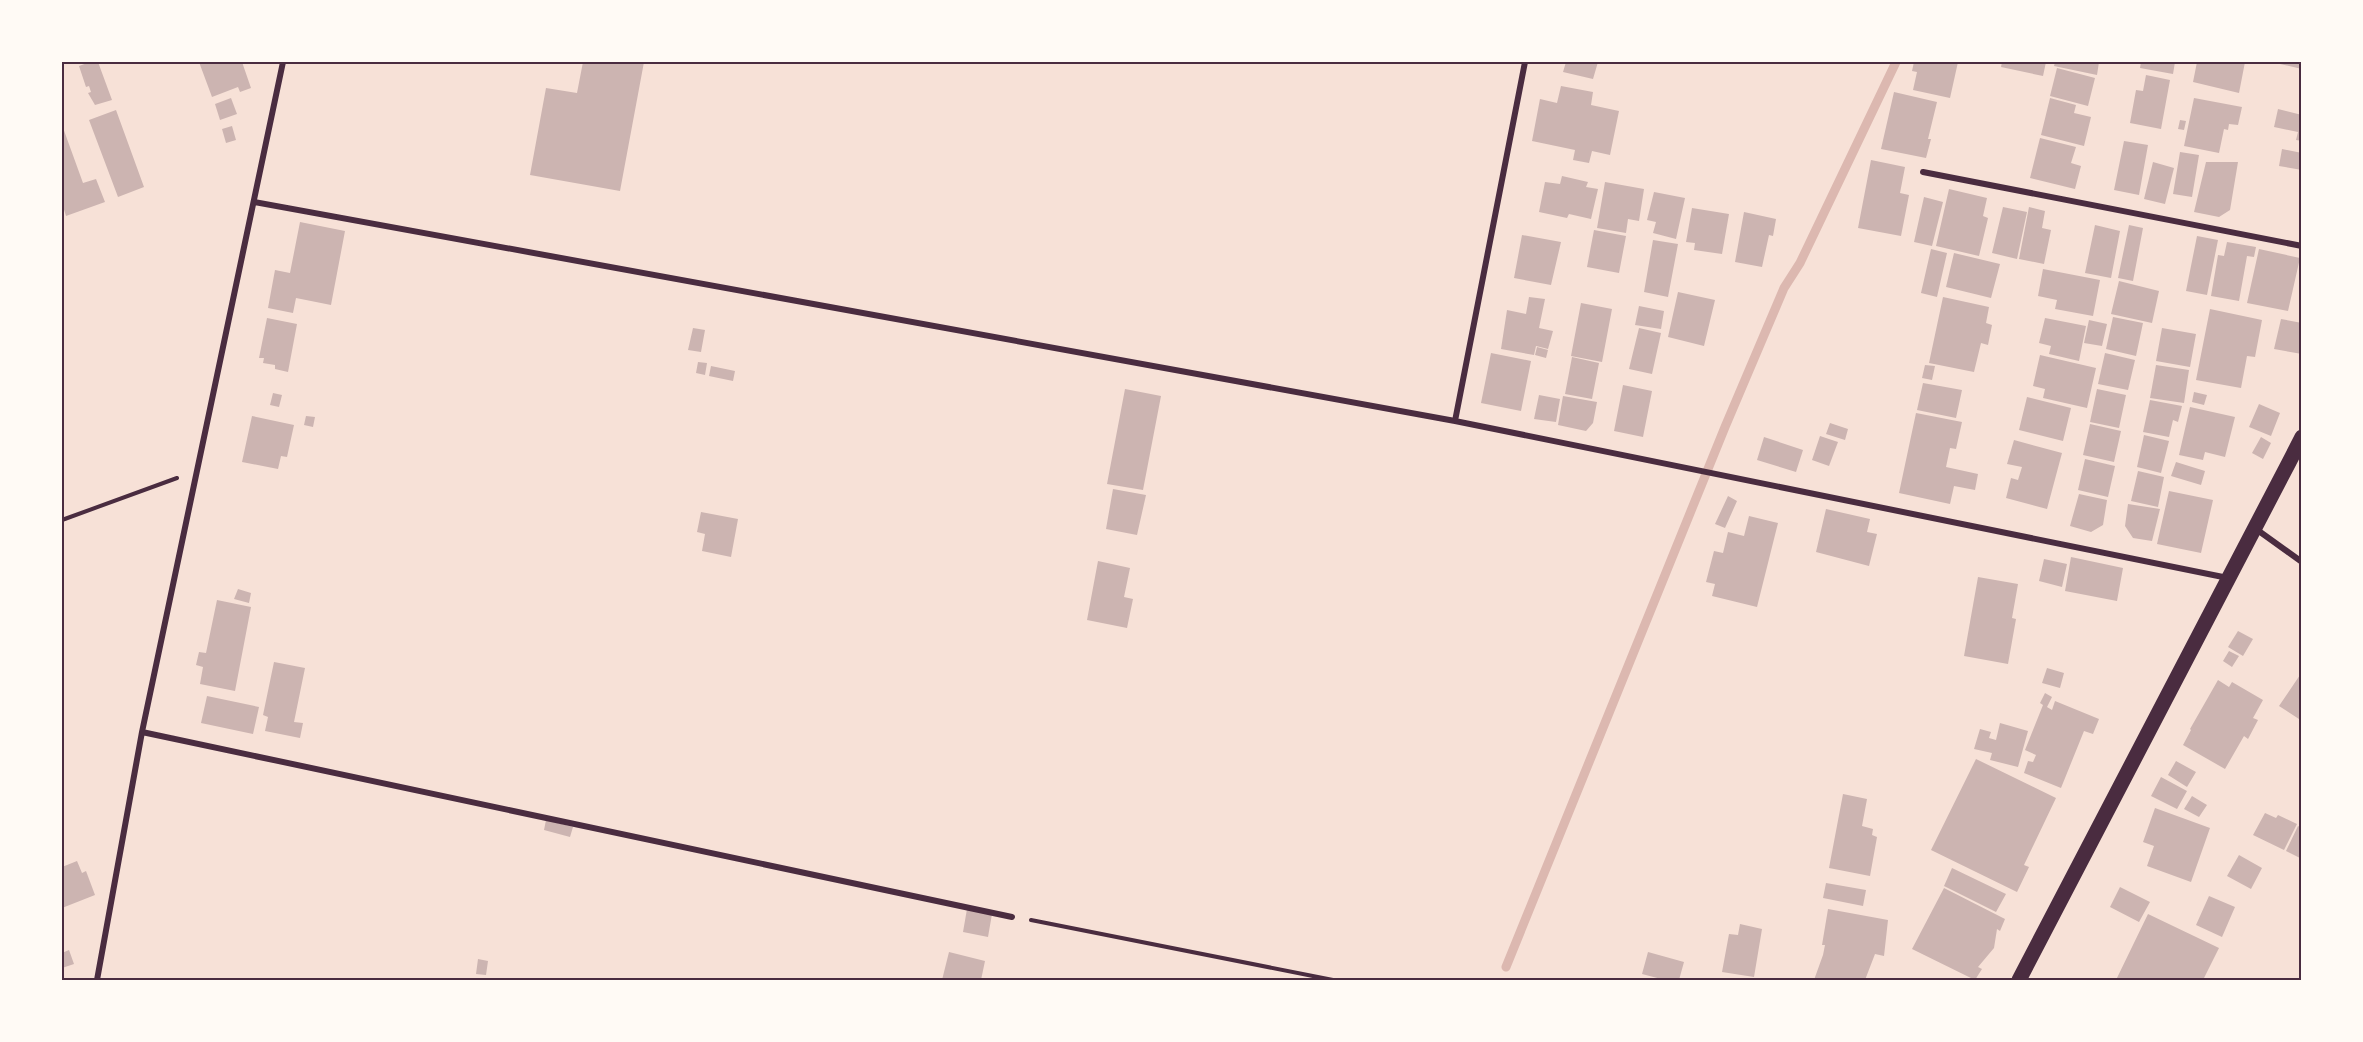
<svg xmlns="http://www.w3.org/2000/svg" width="2363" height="1042" font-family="Spectral,serif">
  <rect width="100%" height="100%" fill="#f7e1d7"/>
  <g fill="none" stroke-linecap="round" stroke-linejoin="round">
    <path stroke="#dcb8b0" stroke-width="9" d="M1506,967L1725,427L1784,288L1800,263L1896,62"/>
  </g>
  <path fill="#ccb4b1" d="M90,62H98L112,100L95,105L88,93L91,92L89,86L86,87L79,66Z
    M199,62H242L251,88L240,92L238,87L212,97Z
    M583,62H644L620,191L530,175L546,88L577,93Z
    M1566,62H1598L1593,79L1563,72Z
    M1914,62H1958L1950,98L1913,90L1917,72L1912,71Z
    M2002,62H2046L2043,76L2001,67Z
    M2055,62H2099L2097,75L2054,66Z
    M2141,62H2175L2173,74L2140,68Z
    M2197,62H2245L2239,93L2193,82Z
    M2281,62H2302V69L2280,64Z
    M2057,68L2095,78L2088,106L2050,96Z
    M2146,75L2170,80L2161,129L2130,123L2136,90L2143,91Z
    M1561,86L1593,92L1591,105L1619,111L1610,155L1592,151L1589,163L1573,160L1575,150L1532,141L1540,99L1557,103Z
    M1894,92L1937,102L1928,139H1931L1926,158L1881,149Z
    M231,98L237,114L220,120L215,104Z
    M2050,98L2076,105L2074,113L2091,117L2084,146L2041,135Z
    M2194,98L2242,107L2238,125L2229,124L2228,130L2224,129L2219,153L2184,146Z
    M2278,109L2302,115V141L2296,140L2298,132L2274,127Z
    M116,110L144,187L118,197L89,120Z
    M2180,120L2186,121L2184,130L2178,129Z
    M62,125L83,183L96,179L105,202L66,216L62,203Z
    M232,126L236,140L226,143L222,129Z
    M2040,138L2076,147L2071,163L2081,166L2075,189L2030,178Z
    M2124,141L2148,145L2139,195L2114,190Z
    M2282,149L2302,153V170L2279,166Z
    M2180,152L2199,155L2192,197L2173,194Z
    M1871,160L1905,167L1900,193L1909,195L1901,236L1858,228Z
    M2153,162L2174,168L2165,204L2144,199Z
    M2206,162H2238L2230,210L2219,217L2194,212Z
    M1562,176L1588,182L1586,187L1598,189L1591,219L1569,214L1567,218L1539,212L1545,182L1560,184Z
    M1605,182L1644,189L1639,221L1628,219L1626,233L1597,228Z
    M1949,189L1987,198L1983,216L1988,218L1979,256L1936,246Z
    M1654,192L1685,198L1676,239L1653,233L1656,222L1647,220Z
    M1924,197L1943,202L1932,246L1914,242Z
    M2003,207L2027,212L2017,259L1992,253Z
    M2029,207L2045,211L2042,228L2051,230L2044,264L2019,259Z
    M1692,208L1729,214L1722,254L1694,250L1695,243L1686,242Z
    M1744,212L1776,219L1773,236L1769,235L1762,267L1735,262Z
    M300,222L345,231L331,305L296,298L293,313L268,308L275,270L290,273Z
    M2095,225L2120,231L2111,278L2085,273Z
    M2129,225L2143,228L2133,281L2118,278Z
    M1594,230L1626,236L1619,273L1587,267Z
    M1522,235L1561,242L1551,285L1514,278Z
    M2197,236L2218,240L2207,295L2186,291Z
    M1653,240L1678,244L1668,297L1644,292Z
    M2227,242L2256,247L2254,257L2247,256L2239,301L2211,296L2218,255L2224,256Z
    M1931,249L1947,253L1937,297L1921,293Z
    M2259,249L2300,258L2288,311L2247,303Z
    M1954,253L2000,264L1991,298L1946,287Z
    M2043,269L2100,280L2093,316L2055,309L2057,300L2038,296Z
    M2119,281L2159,291L2152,323L2111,314Z
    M1678,292L1715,300L1704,346L1668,337Z
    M1529,297L1545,299L1539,328L1553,331L1548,349L1536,346L1534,355L1501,349L1507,310L1526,314Z
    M1943,297L1989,307L1986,323L1992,325L1988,345L1981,343L1974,372L1929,363Z
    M1581,303L1612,309L1602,362L1571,356Z
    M1639,306L1664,311L1661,329L1635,325Z
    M2210,309L2262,320L2255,357L2247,356L2241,388L2196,380Z
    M2113,317L2143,323L2136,356L2106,349Z
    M267,318L297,324L288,372L275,369V365L263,363L264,358H259Z
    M2045,318L2086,326L2079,361L2049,354L2051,346L2039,343Z
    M2281,319L2302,323V354L2274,349Z
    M2089,320L2107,324L2102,346L2084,343Z
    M693,328L705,330L701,352L688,350Z
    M1639,328L1661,333L1652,374L1629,369Z
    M2162,328L2196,334L2190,367L2156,361Z
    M1537,347L1548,350L1546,358L1535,355Z
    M1491,353L1531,361L1521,411L1481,403Z
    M2105,353L2135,360L2128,390L2098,384Z
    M2040,355L2096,368L2087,408L2043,398L2045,389L2033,386Z
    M1572,357L1599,363L1592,399L1565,394Z
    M698,362L707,363L705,375L696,373Z
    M1925,365L1935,366L1932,380L1922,378Z
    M2156,365L2189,370L2184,403L2150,398Z
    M711,366L735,371L733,381L709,376Z
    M1923,383L1962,390L1956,418L1917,410Z
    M1623,385L1652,391L1643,437L1614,431Z
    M1125,389L1161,396L1143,490L1107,484Z
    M2097,389L2126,395L2119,428L2090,422Z
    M2194,392L2207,395L2204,405L2192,402Z
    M273,393L282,395L279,407L270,405Z
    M1539,395L1560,399L1556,422L1534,419Z
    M1563,396L1597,402L1593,423L1586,431L1558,425Z
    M2027,397L2071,408L2063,441L2019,430Z
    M2150,400L2182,406L2178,422L2173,420L2169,437L2143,432Z
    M2259,404L2280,413L2271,436L2249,427Z
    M2190,407L2235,417L2225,457L2205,452L2203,460L2179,455Z
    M1916,413L1962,422L1956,449L1950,448L1946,467L1978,474L1975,490L1954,486L1950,504L1899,493Z
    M252,416L294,425L287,457L281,456L278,469L242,462Z
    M306,416L315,417L313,427L304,425Z
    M1830,423L1848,429L1845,440L1826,434Z
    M2090,424L2121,431L2114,462L2083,455Z
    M2144,435L2169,441L2161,473L2137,467Z
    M1820,436L1838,442L1829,466L1812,460Z
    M1764,437L1803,450L1796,472L1757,460Z
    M2261,437L2271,443L2263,459L2252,453Z
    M2014,440L2062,453L2047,509L2006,498L2011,478L2018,480L2022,467L2007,464Z
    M2085,459L2115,466L2108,497L2078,490Z
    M2176,462L2205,471L2201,485L2171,476Z
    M2138,471L2164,477L2158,507L2131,501Z
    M1113,489L1146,495L1137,535L1106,529Z
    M2169,491L2213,500L2201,553L2157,544Z
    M2079,494L2107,500L2103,525L2091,532L2070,526Z
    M1728,496L1737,501L1725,528L1715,524Z
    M2128,504L2160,509L2152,541L2133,538L2125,526Z
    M1826,509L1870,519L1867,532L1877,534L1869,566L1816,552Z
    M701,512L738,519L731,557L702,551L705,534L697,532Z
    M1749,516L1778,523L1757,607L1712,596L1715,584L1706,582L1714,551L1723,553L1728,532L1744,536Z
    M2071,557L2123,568L2117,601L2065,591Z
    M2044,559L2067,564L2062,587L2039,581Z
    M1098,561L1130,568L1124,597L1133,599L1127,628L1087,620Z
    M1978,577L2018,584L2012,618L2016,619L2008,664L1964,656Z
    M238,589L251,593L249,603L234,599Z
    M217,600L251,607L235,691L200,684L203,667L196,665L199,652L206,653Z
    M2238,631L2253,639L2243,656L2228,647Z
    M2229,651L2239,656L2232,667L2223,661Z
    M274,662L305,668L294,722L303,723L300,738L265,731L268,717L263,715Z
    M2047,668L2064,673L2060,688L2042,683Z
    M2302,672V721L2279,706Z
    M2218,680L2229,687L2232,682L2263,700L2253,718L2258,720L2248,739L2244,736L2225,769L2183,745L2191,730L2190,729Z
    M2045,693L2052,697L2047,707L2052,710L2055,701L2099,719L2093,734L2084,731L2061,788L2024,773L2028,761L2033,762L2036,755L2025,750L2043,705L2040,703Z
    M207,696L259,707L253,734L201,723Z
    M2000,723L2028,731L2018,767L1990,760L1992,753L1974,749L1980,729L1991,732L1989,738L1996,740Z
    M1976,759L2056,798L2024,865L2029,867L2017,892L1931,850Z
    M2176,761L2196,772L2187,787L2168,775Z
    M2161,777L2187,791L2177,809L2151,796Z
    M1843,794L1867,799L1862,826L1873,829L1872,835L1877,837L1870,876L1829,868Z
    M2192,796L2207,805L2199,817L2184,809Z
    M2155,808L2210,828L2191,882L2147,866L2154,846L2143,842Z
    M2265,813L2276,818L2278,815L2297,824L2284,850L2253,835Z
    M546,820L573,827L570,837L544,830Z
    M2298,826L2302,828V859L2286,851Z
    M2239,855L2262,868L2251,889L2227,876Z
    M77,861L82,873L86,871L95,895L62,908V867Z
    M1952,868L2006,894L1996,912L1944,886Z
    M1826,883L1866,890L1863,906L1823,898Z
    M2120,887L2150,902L2139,922L2110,907Z
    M1944,888L2005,919L2000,931L1997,929L1994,948L1978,967L1982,969L1975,980L1912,949Z
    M2209,896L2235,907L2222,937L2196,925Z
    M967,909L992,914L988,937L963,932Z
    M1828,909L1888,920L1884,956L1875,954L1865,980H1814L1823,955L1825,945H1822Z
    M2148,914L2219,948L2203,980H2116Z
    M1740,924L1762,929L1754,977L1722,972L1729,934L1738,935Z
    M69,950L74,964L62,968V953Z
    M949,952L985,961L981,980H942Z
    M1648,952L1684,962L1679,980H1665L1642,974Z
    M478,959L488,961L486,975L476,974Z"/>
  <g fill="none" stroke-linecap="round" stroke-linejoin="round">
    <path stroke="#4a2c40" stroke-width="4" d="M62,520L177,478
      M1031,920L1333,980"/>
    <path stroke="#4a2c40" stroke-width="6" d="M1923,172L2302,246
      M254,202L1455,421L2228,578
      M1455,421L1525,62
      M2256,529L2302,562
      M142,732L1012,917
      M97,980L142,732L283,62"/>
    <path stroke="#4a2c40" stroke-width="15" d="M2019,980C2112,799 2209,619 2302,437"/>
  </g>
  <rect width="2363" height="1042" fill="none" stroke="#fffaf5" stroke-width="126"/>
  <rect x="63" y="63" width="2237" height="916" fill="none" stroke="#4a2c40" stroke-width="2"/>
</svg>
